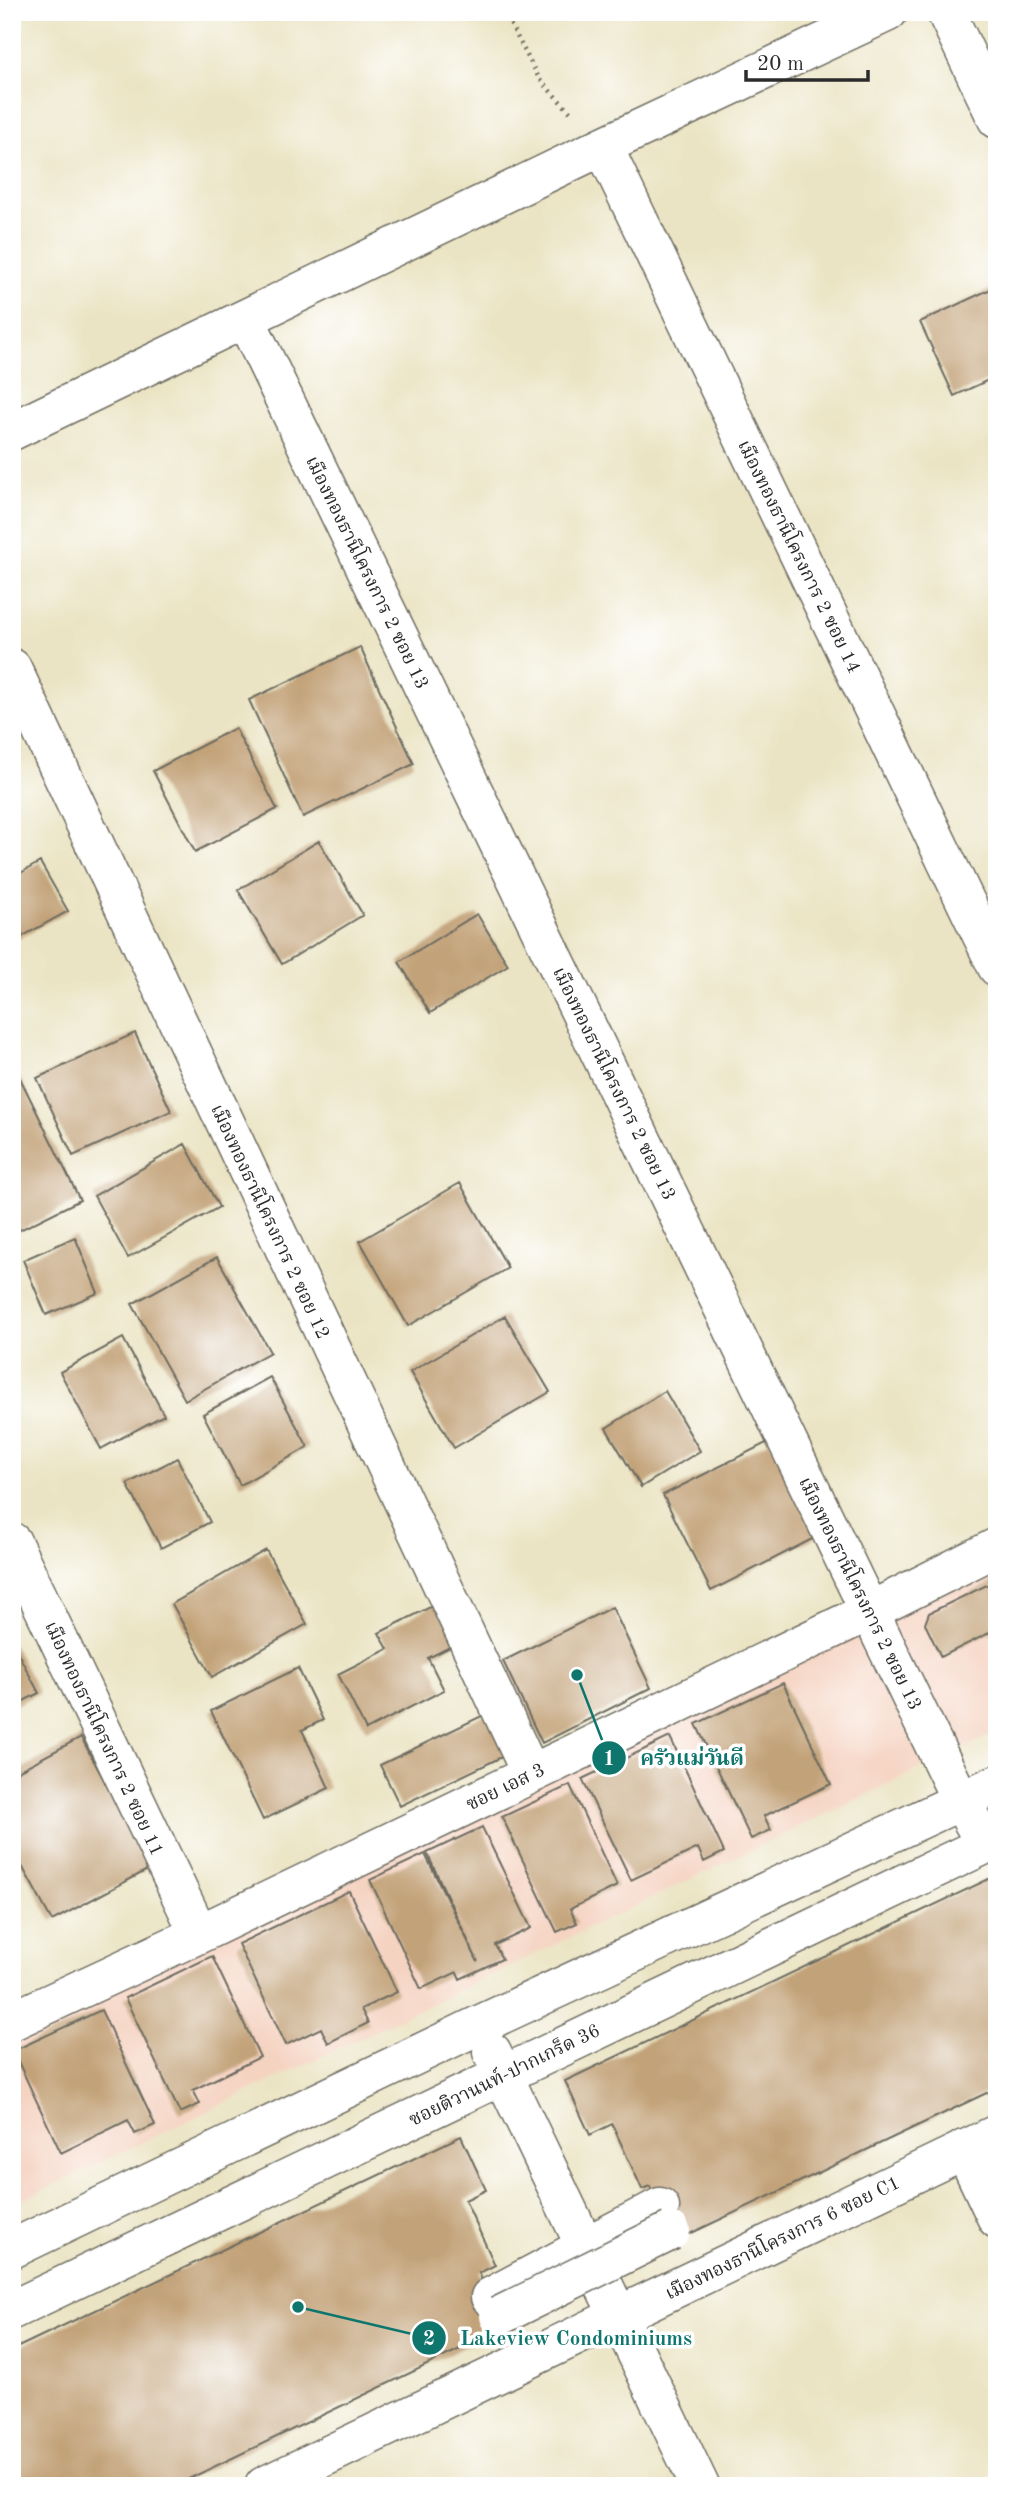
<svg xmlns="http://www.w3.org/2000/svg" width="1009" height="2498" font-family="'Old Standard TT','Noto Serif Thai',serif">
  <rect width="100%" height="100%" fill="#fff"/>
  <filter id="ink" filterUnits="userSpaceOnUse"><feTurbulence type="fractalNoise" baseFrequency=".0143" numOctaves="2"/><feDisplacementMap in="SourceGraphic" scale="14" xChannelSelector="R" yChannelSelector="G"/><feConvolveMatrix kernelMatrix="1 2 1 2 8 2 1 2 1" color-interpolation-filters="sRGB"/></filter>
  <filter id="wash" filterUnits="userSpaceOnUse"><feTurbulence type="fractalNoise" baseFrequency=".00686" numOctaves="4" result="noise"/><feDisplacementMap in="SourceGraphic" scale="28" xChannelSelector="R" yChannelSelector="G"/><feGaussianBlur stdDeviation="1.57" result="paint"/><feColorMatrix in="noise" values="0 0 0 0 0 0 0 0 0 0 0 0 0 0 0 0 0 1.4 0 .05"/><feComposite in="paint" operator="in"/></filter>
  <g filter="url(#wash)">
    <rect width="100%" height="100%" fill="#ebe4c4"/>
    <path fill="#f5d3c1" d="M997,1560V1732L12,2205V2030Z"/>
    <g id="blocks">
      <path fill="#c2a278" d="M997,286V376L954,396L920,322Z
        M360,647L414,764L303,817L249,700Z
        M235,728L277,809L195,852L153,771Z
        M319,841L363,915L282,964L238,890Z
        M40,862L68,911L12,942V878Z
        M477,914L508,965L430,1013L399,962Z
        M135,1033L171,1111L73,1156L37,1078Z
        M20,1078L80,1200L12,1234V1082Z
        M185,1144L219,1207L128,1258L94,1196Z
        M460,1183L508,1268L408,1326L360,1241Z
        M75,1237L98,1293L46,1315L23,1260Z
        M217,1257L270,1352L185,1400L132,1304Z
        M505,1316L550,1392L454,1448L410,1372Z
        M123,1338L164,1415L101,1449L60,1372Z
        M270,1377L308,1447L240,1485L203,1414Z
        M665,1391L700,1451L641,1487L606,1428Z
        M770,1441L818,1536L711,1591L663,1495Z
        M177,1458L210,1522L161,1548L127,1484Z
        M266,1550L307,1624L212,1677L172,1604Z
        M997,1580V1644L991,1632L941,1657L925,1624L929,1613Z
        M444,1600L464,1640L428,1658L444,1690L366,1730L338,1674L388,1649L379,1633Z
        M612,1607L651,1688L542,1743L503,1661Z
        M12,1642L39,1693L12,1707Z
        M298,1668L323,1720L302,1730L329,1788L263,1820L211,1711Z
        M783,1683L831,1784L764,1816L771,1830L751,1839L696,1724Z
        M492,1711L512,1752L400,1806L380,1765Z
        M81,1737L151,1868L52,1921L12,1848V1774Z
        M670,1737L724,1852L704,1862L698,1848L631,1880L582,1779Z
        M570,1785L617,1886L570,1909L577,1923L557,1932L502,1817Z
        M482,1827L531,1928L495,1945L502,1959L460,1979L457,1972L421,1989L370,1880L425,1854L478,1962L427,1853Z
        M997,1875V2088L675,2241L650,2186L642,2189L612,2124L590,2135L565,2081Z
        M349,1891L397,1992L361,2009L368,2023L328,2043L321,2028L286,2045L238,1944Z
        M212,1956L260,2057L193,2090L200,2104L180,2113L125,1998Z
        M101,2010L155,2125L135,2134L128,2120L61,2153L13,2051Z
        M461,2136L486,2190L465,2200L495,2265L479,2273L504,2328L174,2486H12V2350Z"/>
    </g>
  </g>
  <g filter="url(#ink)">
    <use href="#blocks" fill-opacity="0" stroke="#6e6c61" stroke-width="2"/>
    <g fill="none" stroke-linecap="round" stroke-linejoin="round">
      <g stroke="#6e6c61" stroke-width="41">
        <path id="minor" d="M946,12L997,119
          M603,146L997,967
          M246,320L961,1801L985,1844
          M12,431L603,146L888,12
          M12,668L531,1774
          M12,1542L199,1934
          M12,2021L199,1934L870,1611L997,1547
          M492,2052L700,2486
          M964,2149L997,2219
          M12,2249L479,2025L997,1784
          M490,2297L660,2207
          M12,2310L997,1839
          M264,2486L997,2134"/>
      </g>
      <path stroke="#6e6c61" stroke-width="4.5" stroke-dasharray="2 5" stroke-linecap="butt" d="M504,12L540,80L573,115"/>
      <use href="#minor" stroke="#fff" stroke-width="38"/>
      <g stroke="#6e6c61" stroke-width="41" stroke-linecap="butt">
        <path id="minor-bridge" d="M499,2316L671,2231"/>
      </g>
      <use href="#minor-bridge" stroke="#fff" stroke-width="38"/>
    </g>
  </g>
  <g text-anchor="middle" stroke-width="7" stroke-linejoin="round" paint-order="stroke">
    <g font-size="19" fill="#2b2b2b" stroke="#fff">
      <text transform="translate(800 556) rotate(64)" y="7">เมืองทองธานีโครงการ 2 ซอย 14</text>
      <text transform="translate(368 572) rotate(64)" y="7">เมืองทองธานีโครงการ 2 ซอย 13</text>
      <text transform="translate(615 1083) rotate(64)" y="7">เมืองทองธานีโครงการ 2 ซอย 13</text>
      <text transform="translate(271 1221) rotate(65)" y="7">เมืองทองธานีโครงการ 2 ซอย 12</text>
      <text transform="translate(861 1593) rotate(64)" y="7">เมืองทองธานีโครงการ 2 ซอย 13</text>
      <text transform="translate(105 1738) rotate(65)" y="7">เมืองทองธานีโครงการ 2 ซอย 11</text>
      <text transform="translate(505 1786) rotate(-26)" y="7">ซอย เอส 3</text>
      <text transform="translate(504 2074) rotate(-26)" y="7">ซอยติวานนท์-ปากเกร็ด 36</text>
      <text transform="translate(782 2237) rotate(-26)" y="7">เมืองทองธานีโครงการ 6 ซอย C1</text>
    </g>
  </g>
  <path fill="none" stroke="#0f766e" stroke-width="2.5" d="M577 1675L609 1758M298 2307L429 2338"/>
  <g fill="#0f766e" stroke="#fff" stroke-width="2.5">
    <circle cx="577" cy="1675" r="7"/>
    <circle cx="298" cy="2307" r="7"/>
    <circle cx="609" cy="1758" r="18"/>
    <circle cx="429" cy="2338" r="18"/>
  </g>
  <g font-size="21" text-anchor="middle" font-weight="bold" fill="#fff">
    <text x="609" y="1765">1</text>
    <text x="429" y="2345">2</text>
  </g>
  <g font-size="21" text-anchor="middle" font-weight="bold" fill="#0f766e" stroke="#fff" stroke-width="7" stroke-linejoin="round" paint-order="stroke">
    <text x="692" y="1765">ครัวแม่วันดี</text>
    <text x="576" y="2345">Lakeview Condominiums</text>
  </g>
  <rect width="1009" height="2498" fill="none" stroke="#fff" stroke-width="42"/>
  <path d="M746 70v10h122v-10" fill="none" stroke="#2b2b2b" stroke-width="3.5"/>
  <text x="757" y="70" font-size="21" fill="#2b2b2b" stroke="#ffffff" stroke-width="5" paint-order="stroke">20 m</text>
</svg>
